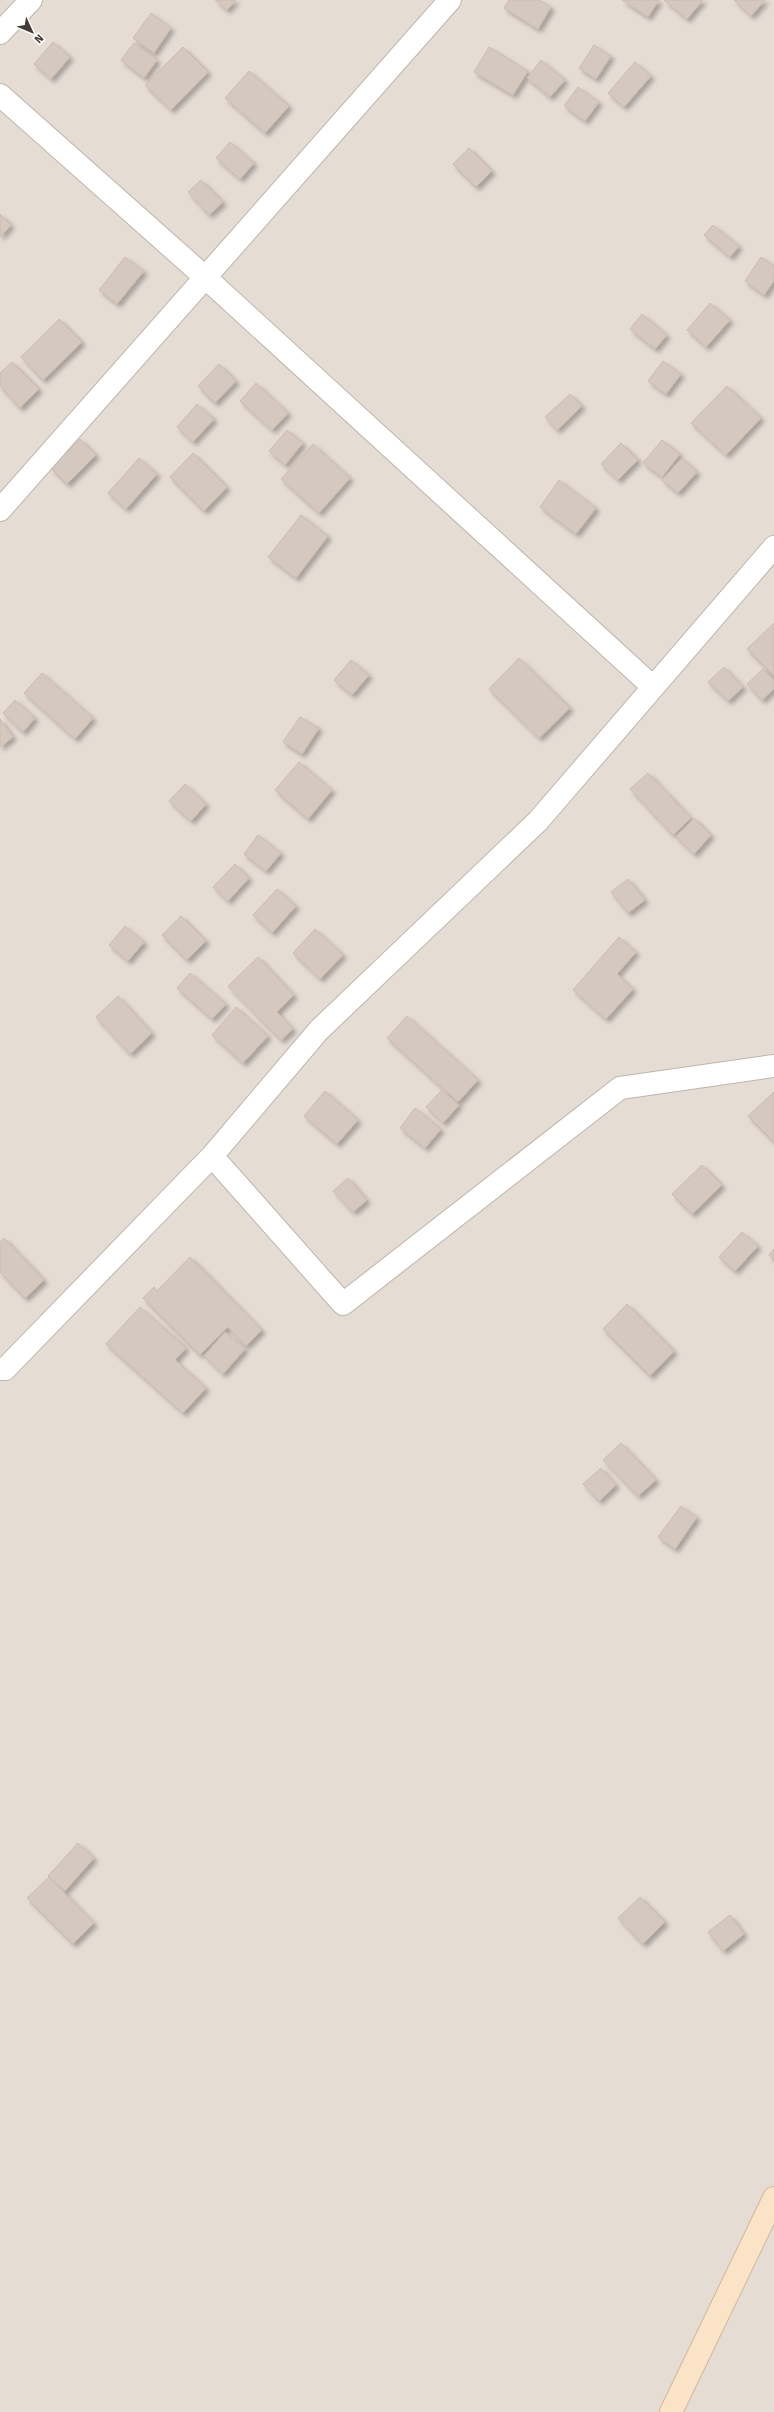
<svg xmlns="http://www.w3.org/2000/svg" width="774" height="2412" font-family="'Fira Sans',sans-serif">
  <defs>
    <filter id="shadow"><feDropShadow dx="3.5" dy="3.5" stdDeviation="2" flood-color="#0004"/></filter>
  </defs>
  <rect width="100%" height="100%" fill="#f1ece6"/>
  <path fill="#e5dcd4" d="M0,0H774V2412H0Z"/>
  <path fill="#d5c8bf" stroke="#ccbbb0" filter="url(#shadow)" d="M215,0H236L227,10Z
    M509,0H539L551,7L538,29L504,8Z
    M622,0H659L648,17Z
    M664,0H703L687,19Z
    M734,0H765L751,16Z
    M151,13L171,28L154,53L133,38Z
    M53,42L70,57L51,79L34,64Z
    M134,43L157,60L144,78L121,60Z
    M594,45L611,56L596,79L579,68Z
    M183,47L208,72L171,110L145,85Z
    M489,47L528,71L513,95L474,72Z
    M541,60L565,80L550,97L527,78Z
    M635,62L651,76L624,107L608,93Z
    M249,71L289,106L265,133L225,98Z
    M578,87L599,102L585,121L564,106Z
    M230,142L254,163L240,179L216,158Z
    M469,148L492,171L476,187L453,164Z
    M201,180L223,202L209,215L188,192Z
    M0,214L11,225L0,237Z
    M713,225L739,246L730,257L704,235Z
    M125,257L144,271L117,304L99,290Z
    M761,257L774,266V281L764,295L745,281Z
    M710,303L730,320L706,347L687,330Z
    M642,314L667,335L655,349L630,329Z
    M59,319L82,342L43,380L21,357Z
    M663,361L681,374L666,394L648,381Z
    M12,362L39,389L20,408L0,386V373Z
    M219,364L236,381L215,403L198,386Z
    M256,383L288,413L272,430L240,401Z
    M727,386L761,418L726,455L691,423Z
    M570,394L582,406L557,430L545,417Z
    M197,404L214,419L193,442L177,427Z
    M287,430L303,443L285,465L269,451Z
    M80,439L96,455L67,484L51,468Z
    M662,440L680,454L662,477L643,463Z
    M621,443L638,460L618,480L601,464Z
    M313,444L350,478L319,513L281,479Z
    M193,453L227,487L204,511L170,477Z
    M139,458L157,474L126,509L108,493Z
    M682,458L697,472L678,493L662,480Z
    M559,480L596,508L576,534L540,507Z
    M301,515L328,536L296,578L268,557Z
    M774,623V676L747,649Z
    M519,658L570,708L539,738L489,689Z
    M351,660L369,675L352,695L334,680Z
    M724,667L743,687L728,701L708,682Z
    M763,669L774,680V689L762,700L747,684Z
    M42,673L93,718L75,739L24,693Z
    M15,700L35,718L23,732L3,713Z
    M300,717L319,728L302,754L283,742Z
    M0,719L13,737L0,747Z
    M299,762L332,790L308,819L275,790Z
    M648,773L691,818L673,835L630,789Z
    M185,784L206,804L191,821L169,801Z
    M694,818L711,835L694,854L676,837Z
    M258,835L281,853L266,871L244,854Z
    M235,864L249,878L228,901L213,887Z
    M628,879L645,900L628,913L611,892Z
    M277,889L296,906L272,933L253,915Z
    M181,916L206,941L187,960L162,935Z
    M125,926L144,942L128,961L109,945Z
    M315,929L343,955L320,979L293,953Z
    M619,937L636,952L617,974L633,989L606,1019L573,990Z
    M258,957L294,995L277,1012L293,1029L281,1040L228,986Z
    M190,973L226,1004L212,1019L177,988Z
    M118,996L152,1033L130,1054L96,1017Z
    M236,1007L268,1036L243,1063L212,1035Z
    M407,1016L478,1080L458,1102L387,1038Z
    M442,1090L459,1105L443,1123L426,1107Z
    M325,1091L358,1120L337,1144L304,1116Z
    M774,1092V1142L748,1116Z
    M415,1108L441,1129L425,1148L400,1128Z
    M702,1165L722,1185L692,1214L672,1194Z
    M348,1178L367,1200L353,1212L333,1191Z
    M742,1232L758,1246L735,1271L719,1257Z
    M4,1238L44,1280L25,1298L0,1272V1242Z
    M774,1249V1260L769,1255Z
    M190,1257L262,1330L246,1346L228,1327L200,1355L143,1298L154,1287L157,1291Z
    M627,1304L674,1351L650,1376L603,1329Z
    M140,1307L186,1348L175,1360L206,1388L183,1413L106,1344Z
    M225,1332L245,1349L223,1374L204,1356Z
    M621,1443L656,1480L638,1496L603,1460Z
    M601,1468L616,1485L599,1501L583,1484Z
    M681,1506L697,1517L675,1549L658,1537Z
    M78,1843L94,1858L65,1891L48,1876Z
    M49,1877L94,1923L73,1944L27,1898Z
    M640,1897L665,1922L643,1944L618,1918Z
    M730,1915L744,1934L723,1951L708,1932Z"/>
  <g fill="none" stroke-linecap="round" stroke-linejoin="round">
    <g stroke="#bfb4ac" stroke-width="24">
      <path id="street" d="M0,33L31,0
        M0,95L206,278L653,687
        M0,510L450,0
        M212,1156L343,1304L620,1088L774,1066
        M0,1369H5L212,1156L319,1030L538,821L774,547"/>
    </g>
    <g stroke="#d1b79b" stroke-width="24">
      <path id="secondary" d="M671,2412L774,2198"/>
    </g>
    <use href="#street" stroke="#fff" stroke-width="22"/>
    <use href="#secondary" stroke="#fae3c7" stroke-width="22"/>
  </g>
  <g transform="translate(32 32) rotate(134)" stroke="#ffffff" stroke-width="3" paint-order="stroke">
  <path d="M0-3L7 15L0 10L-7 15Z" fill="#443b36"/>
  <text y="-6" font-size="11" font-weight="bold" text-anchor="middle" fill="#443b36">N</text>
  </g>
</svg>
